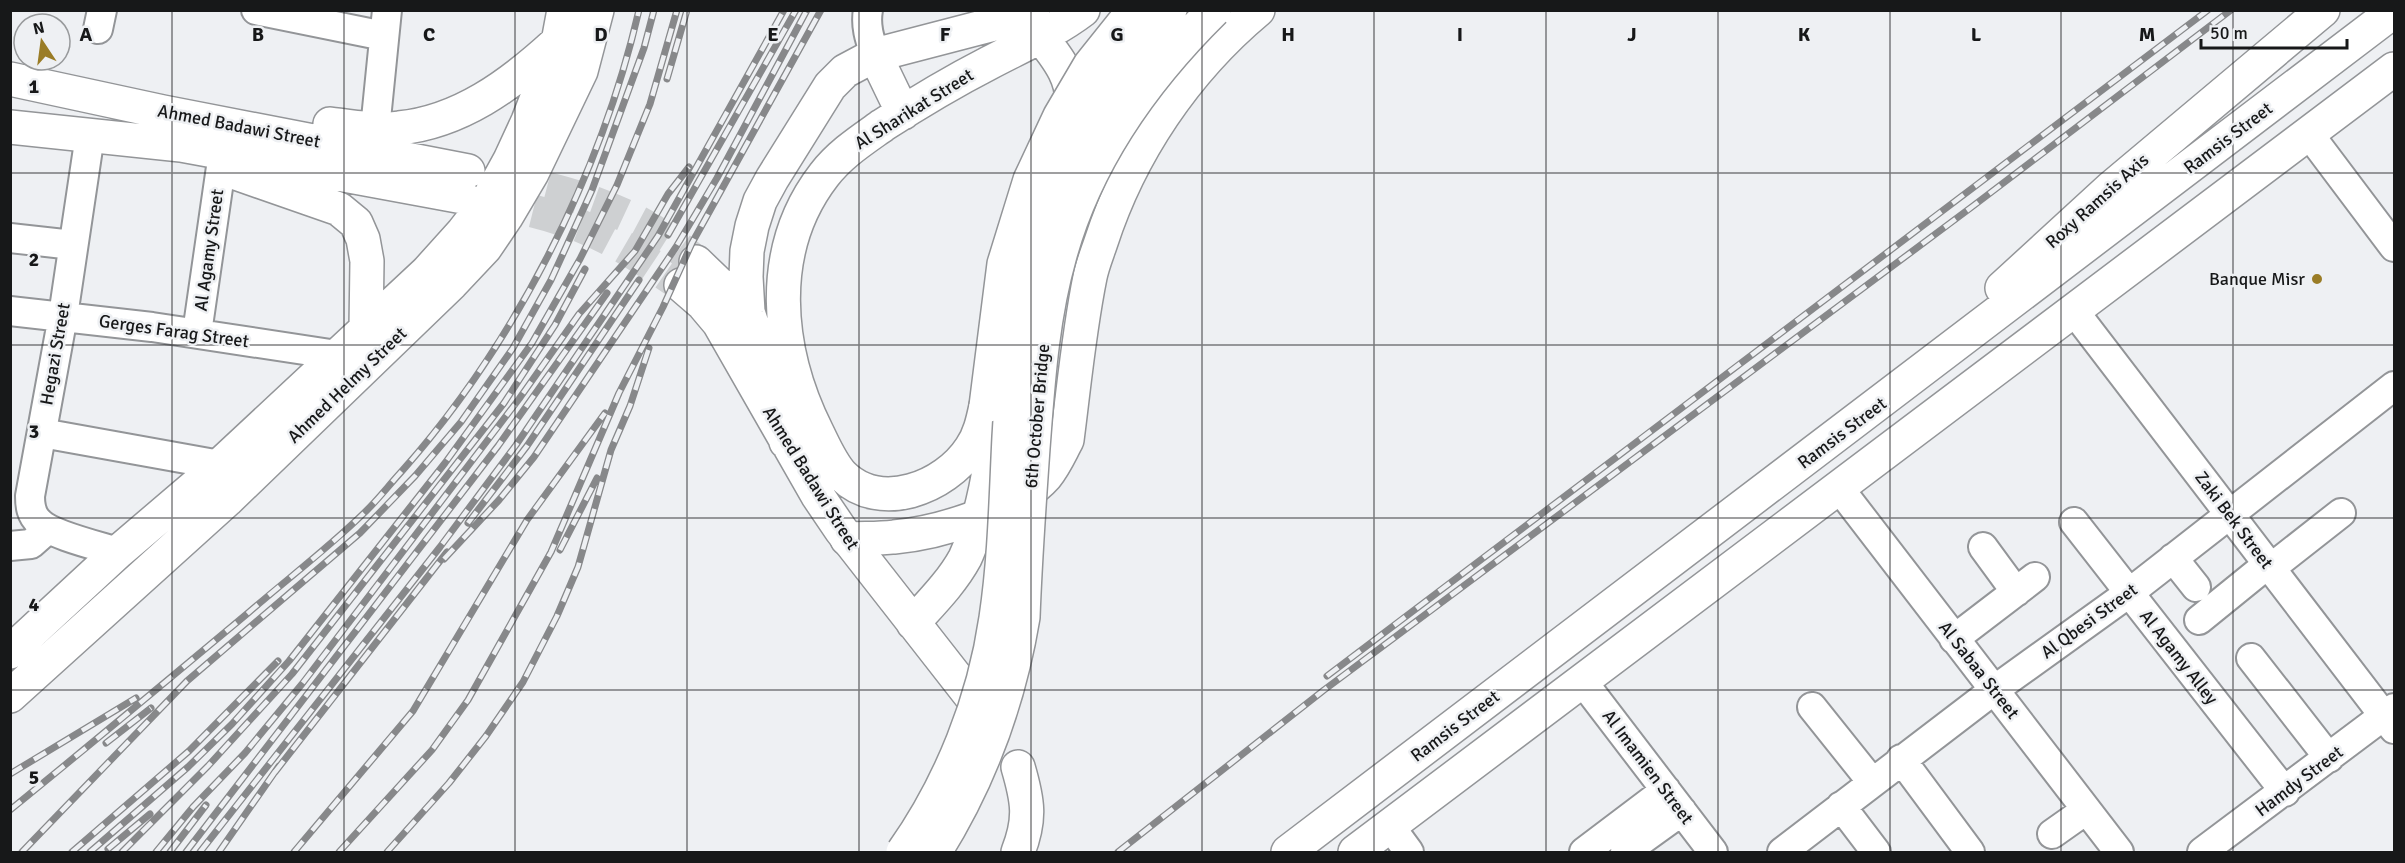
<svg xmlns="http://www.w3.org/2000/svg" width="2405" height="863" font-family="Signika,sans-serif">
  <rect width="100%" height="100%" fill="#eef0f3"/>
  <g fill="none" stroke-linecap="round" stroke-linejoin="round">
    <path stroke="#ced0d2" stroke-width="33" stroke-dasharray="33 16" stroke-linecap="butt" d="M499,177C555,189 615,204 663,237C675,244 685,253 696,262
      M485,201C513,206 540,212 567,221C609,235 645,260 681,285"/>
    <g stroke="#939598" stroke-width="32">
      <path id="minor" d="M256,10L384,36
        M868,10C865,26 870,40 875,55
        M98,29L102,10
        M375,129L387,10
        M2309,134L2394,247
        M90,135L63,316L30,496C30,506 31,515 39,522C51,535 99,546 118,552
        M10,238L73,245
        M10,311L152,327L337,355
        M2074,311L2394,729
        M197,333L221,167
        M42,433L220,465
        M1839,488L2119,852
        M2074,522L2285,792
        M10,546L31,544L48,529
        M1983,547L2016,592
        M2173,558L2196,587
        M2271,568L2341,513
        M2199,620L2268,564
        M1954,639L2035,577
        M2251,658L2329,758
        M1583,682L1713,852
        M1812,707L1872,782
        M1901,759L1970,852
        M1841,806L1876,852
        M1390,826L1409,852
        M2052,834L2086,810
        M1584,852L1666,790
        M1625,852L1682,811
        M1782,852L1994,690L2129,593L2394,386
        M2202,852L2394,708"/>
    </g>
    <g stroke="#939598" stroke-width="36">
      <path id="major" d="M1023,15C1045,44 1083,77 1069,118
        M875,55L903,113
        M10,79L163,112L468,171
        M330,124C353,127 376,131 399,128C460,122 510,85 554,45
        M10,127L181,145L463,197
        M230,171L339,209L356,223L363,239L367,261L366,328
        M696,262L748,312
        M681,285L703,304L719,323L818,496L841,530L970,695
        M2002,288L2111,188L2323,10
        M986,406C983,420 980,435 971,448C945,488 880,513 842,475C831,463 824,446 817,432C776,350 766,250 824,175C840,154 862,140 883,125C917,103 952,82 989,63C1021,46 1054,32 1083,10
        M786,442L764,360L748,312L746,277L747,251L752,226L760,201L772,179L830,86L845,71L875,55L994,24L1033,10
        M913,623C931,603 952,582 965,558C981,524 993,455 998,417
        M10,652L118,552L220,465L427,272L463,232L488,200L510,160L528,121L558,42L564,10
        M10,696L227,500L452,283L485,248L506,217L532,173L581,71L597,10
        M1018,852C1031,819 1028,801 1018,767
        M1288,852L2394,11
        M1355,852L2394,69"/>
    </g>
    <g stroke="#939598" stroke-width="36">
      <path id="highway" d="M847,539C863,538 878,539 894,537C938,533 1016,510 1046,476C1055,465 1060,453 1067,440C1074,386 1079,331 1090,277C1092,266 1097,254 1101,242C1130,153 1185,71 1258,10"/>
    </g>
    <use href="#minor" stroke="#fff" stroke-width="28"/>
    <use href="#major" stroke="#fff" stroke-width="33"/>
    <use href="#highway" stroke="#fff" stroke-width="33"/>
    <g stroke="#87888a" stroke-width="7">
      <path id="rail" d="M667,79L687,10
        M668,235L796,10
        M468,523L527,446L639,280
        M560,550L597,478
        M444,559L499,500L534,457L676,247L717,178L807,10
        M1327,676L2208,10
        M106,743L151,708
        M275,772L447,552
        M10,774L136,698
        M10,810C90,745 169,679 248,613C286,580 327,549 363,514C377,501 389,485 402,471C514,345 601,175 639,10
        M108,849L150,814
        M22,852L187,681L360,533L415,476L461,422L513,348L551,280L592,190L644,48L654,10
        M72,852L189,751L278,661
        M90,852L188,767L232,724L289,661L445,463L532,343L580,259L617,185L650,104L677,10
        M122,852L208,766L292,674L504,403L555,325L585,269
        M156,852L193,807L245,753L302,684L519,399L579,314L635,251L668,194L689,167
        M170,852L206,805
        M186,852L498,446L607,293
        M200,852L440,547L516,445L658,236L784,10
        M219,852L279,766
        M294,852L413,711L527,520L605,413
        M339,852L432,750L468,700L551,552L619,393L663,307L692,243L821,10
        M387,852L449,783L486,736L523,682L557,616L578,567L611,450L630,406L649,348
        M1118,852L1324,690L1973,206L2231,10"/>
    </g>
    <use href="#rail" stroke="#eef0f3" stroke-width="4.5" stroke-dasharray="14" stroke-linecap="butt"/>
    <g stroke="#939598" stroke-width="36" stroke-linecap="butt">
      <path id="highway-bridge" d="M986,406L1004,264L1030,180L1060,116L1090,65L1134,10
        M903,852C951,784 984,701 996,618C1005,558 1006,497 1009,437C1012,392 1012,346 1021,301C1041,194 1092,88 1170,10
        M935,852C980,780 1009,701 1023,617C1025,561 1029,505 1033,448C1038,383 1042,318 1060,255C1086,161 1145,78 1214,10"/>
    </g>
    <use href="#highway-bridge" stroke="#fff" stroke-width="33"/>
  </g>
  <path fill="none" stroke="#171819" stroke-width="1.5" stroke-opacity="0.55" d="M172,10V852M344,10V852M515,10V852M687,10V852M859,10V852M1031,10V852M1202,10V852M1374,10V852M1546,10V852M1718,10V852M1890,10V852M2061,10V852M2233,10V852M10,173H2394M10,345H2394M10,518H2394M10,690H2394"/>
  <circle fill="#9a7c26" stroke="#eef0f3" stroke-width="2" cx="2317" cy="279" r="6"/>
  <g text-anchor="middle" stroke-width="5" stroke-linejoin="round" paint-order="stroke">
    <g font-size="18" fill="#171819" stroke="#eef0f3">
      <text transform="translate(914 109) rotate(-32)" y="6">Al Sharikat Street</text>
      <text transform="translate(239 126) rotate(11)" y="6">Ahmed Badawi Street</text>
      <text transform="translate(2228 138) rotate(-37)" y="6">Ramsis Street</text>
      <text transform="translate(2097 201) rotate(-42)" y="6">Roxy Ramsis Axis</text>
      <text transform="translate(209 250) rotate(-82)" y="6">Al Agamy Street</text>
      <text transform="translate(174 331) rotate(8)" y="6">Gerges Farag Street</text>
      <text transform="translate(55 354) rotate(-80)" y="6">Hegazi Street</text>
      <text transform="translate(347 385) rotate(-44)" y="6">Ahmed Helmy Street</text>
      <text transform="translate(1037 416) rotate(-85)" y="6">6th October Bridge</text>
      <text transform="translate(1842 433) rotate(-37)" y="6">Ramsis Street</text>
      <text transform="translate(811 478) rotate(58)" y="6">Ahmed Badawi Street</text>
      <text transform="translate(2234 520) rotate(53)" y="6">Zaki Bek Street</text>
      <text transform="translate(2089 621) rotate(-36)" y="6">Al Qbesi Street</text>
      <text transform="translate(2179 657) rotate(52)" y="6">Al Agamy Alley</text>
      <text transform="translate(1979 670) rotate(52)" y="6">Al Sabaa Street</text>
      <text transform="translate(1455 726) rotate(-37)" y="6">Ramsis Street</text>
      <text transform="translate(1648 767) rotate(53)" y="6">Al Imamien Street</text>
      <text transform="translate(2299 781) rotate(-37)" y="6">Hamdy Street</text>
    </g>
    <g font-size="18" fill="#171819" stroke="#eef0f3" text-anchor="end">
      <text x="2305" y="285">Banque Misr</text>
    </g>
  </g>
  <g font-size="20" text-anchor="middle" font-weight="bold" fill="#171819" stroke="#eef0f3" stroke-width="5" stroke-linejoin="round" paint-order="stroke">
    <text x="86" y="41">A</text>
    <text x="258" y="41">B</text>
    <text x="429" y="41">C</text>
    <text x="601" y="41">D</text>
    <text x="773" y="41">E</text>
    <text x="945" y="41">F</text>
    <text x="1117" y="41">G</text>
    <text x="1288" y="41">H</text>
    <text x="1460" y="41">I</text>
    <text x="1632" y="41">J</text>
    <text x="1804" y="41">K</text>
    <text x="1976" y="41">L</text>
    <text x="2147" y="41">M</text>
    <text x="34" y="93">1</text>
    <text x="34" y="266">2</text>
    <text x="34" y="438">3</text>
    <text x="34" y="611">4</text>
    <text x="34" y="784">5</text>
  </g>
  <rect width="2405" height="863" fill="none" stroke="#171819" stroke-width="24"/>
  <g transform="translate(42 42) rotate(347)"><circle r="28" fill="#eef0f3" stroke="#989a9c" stroke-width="1.5"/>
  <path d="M0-4.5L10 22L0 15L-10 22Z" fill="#9a7c26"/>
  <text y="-9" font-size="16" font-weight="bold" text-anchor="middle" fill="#171819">N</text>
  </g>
  <path d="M2201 39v9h146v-9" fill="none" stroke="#171819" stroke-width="3"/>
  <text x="2210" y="39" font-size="18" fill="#171819" stroke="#eef0f3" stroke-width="4.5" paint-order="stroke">50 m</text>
</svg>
